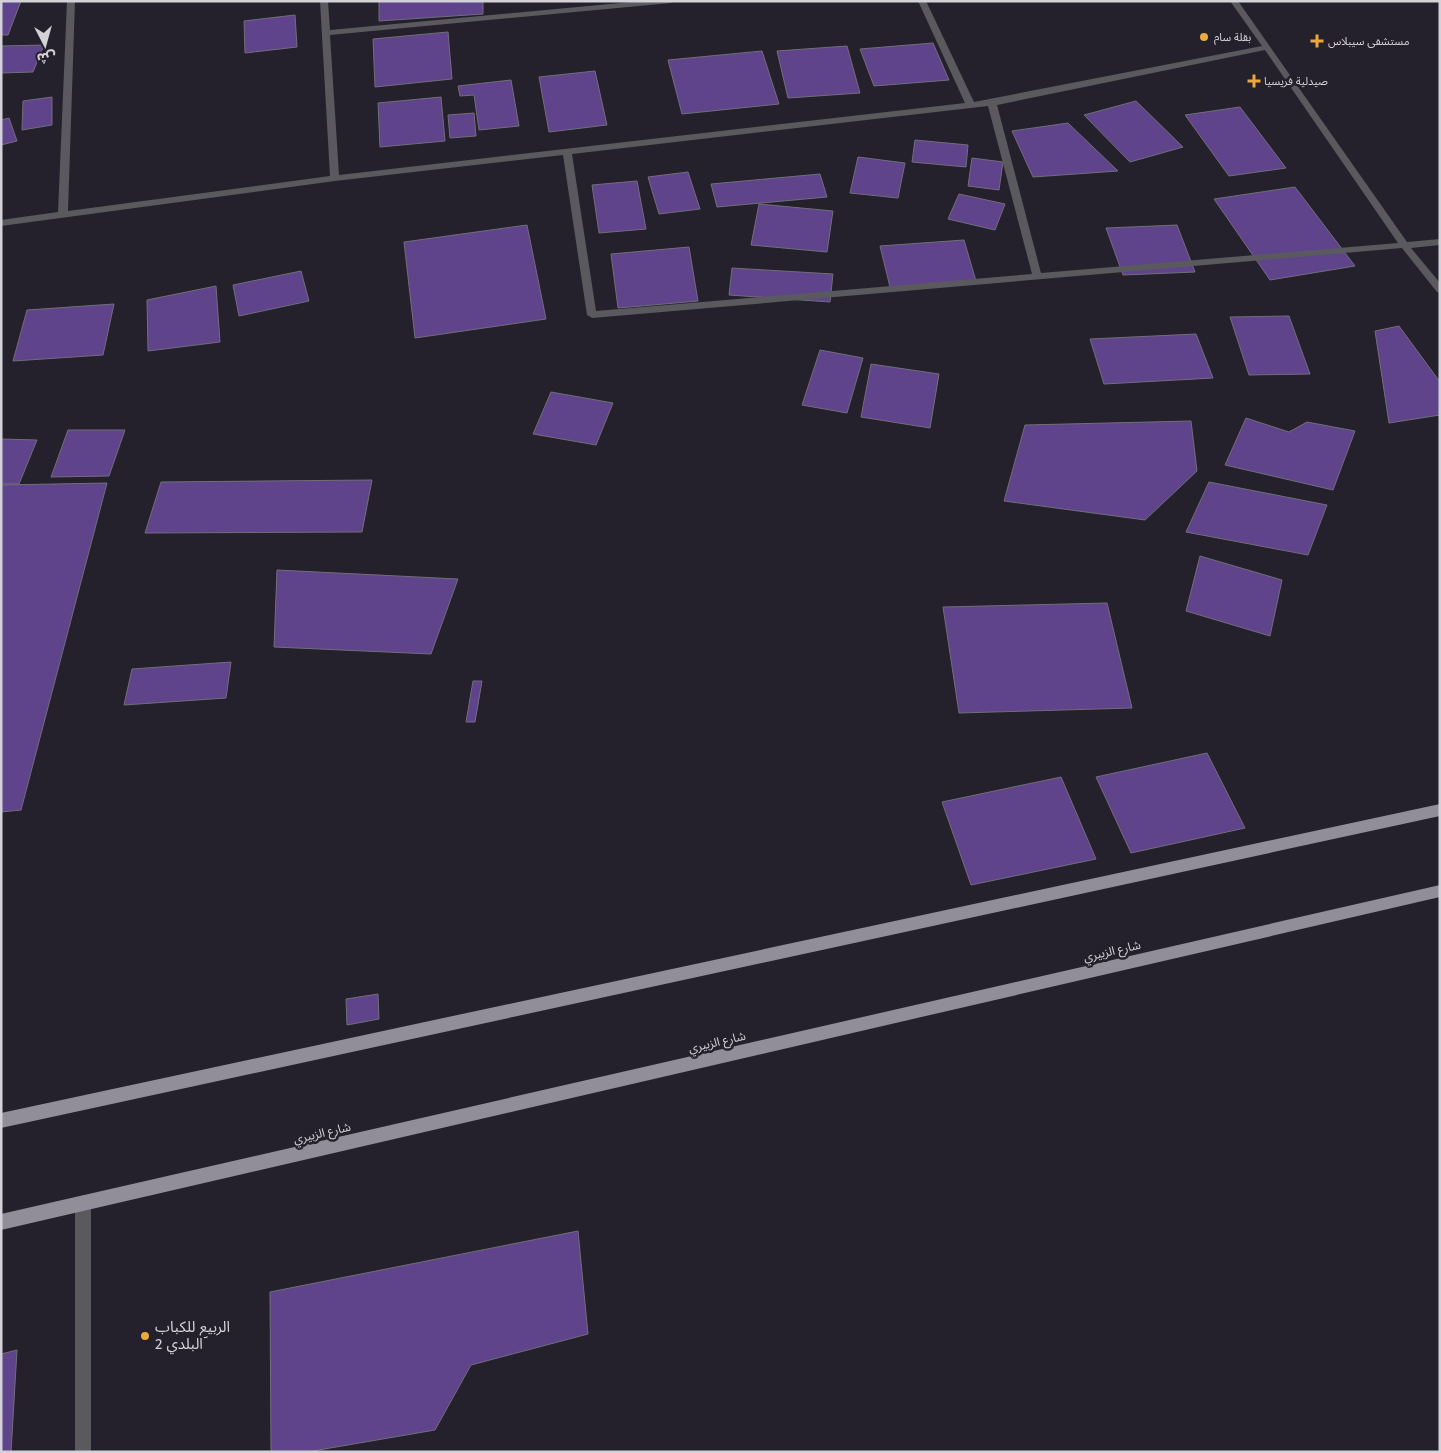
<svg xmlns="http://www.w3.org/2000/svg" width="1441" height="1453" font-family="'Fira Sans','Noto Sans Arabic',sans-serif">
  <rect width="100%" height="100%" fill="#24212c"/>
  <path fill="#5f448c" stroke="#716e7a" d="M1,1H21L8,35H1Z
    M379,1H483V14L379,21Z
    M295,15L297,47L245,53L244,21Z
    M448,32L452,79L375,87L373,39Z
    M933,43L949,80L874,86L860,49Z
    M44,45L33,72L1,73V46Z
    M847,46L860,93L788,98L777,51Z
    M762,51L779,104L682,114L668,60Z
    M595,71L607,125L549,132L539,77Z
    M511,80L519,126L479,130L474,95L460,96L458,86Z
    M52,97V125L22,130L23,101Z
    M441,97L445,141L380,147L378,103Z
    M1136,101L1183,147L1130,162L1084,115Z
    M1240,107L1286,168L1229,176L1185,115Z
    M474,113L476,136L450,138L448,115Z
    M9,118L17,141L1,145V120Z
    M1068,123L1118,171L1033,177L1012,131Z
    M915,140L968,145L966,167L912,162Z
    M858,157L905,163L898,198L850,193Z
    M972,158L1003,162L999,190L968,186Z
    M688,172L700,209L659,214L648,177Z
    M820,174L827,197L717,207L711,184Z
    M637,181L646,229L599,233L592,185Z
    M1295,187L1355,266L1270,280L1214,199Z
    M959,194L1005,204L995,230L948,219Z
    M759,204L833,211L827,252L751,245Z
    M527,225L546,319L415,338L404,242Z
    M1177,225L1195,272L1123,275L1106,228Z
    M964,240L976,281L890,287L880,246Z
    M689,247L698,301L618,308L611,254Z
    M732,268L833,274L830,302L729,295Z
    M301,271L309,301L239,316L233,285Z
    M216,286L220,342L148,351L147,300Z
    M114,304L103,355L13,361L27,310Z
    M1289,316L1310,374L1249,375L1230,317Z
    M1399,326L1440,382V415L1389,423L1375,331Z
    M1196,334L1213,378L1104,384L1090,339Z
    M820,350L863,358L847,413L802,405Z
    M871,364L939,374L930,428L861,417Z
    M551,392L613,403L596,445L533,434Z
    M1246,418L1289,432L1307,422L1355,431L1333,490L1225,465Z
    M1191,421L1197,471L1145,520L1004,501L1025,425Z
    M68,430H125L109,476L51,477Z
    M1,439L37,440L19,484H1Z
    M372,480L362,532L145,533L161,482Z
    M1209,482L1327,505L1308,555L1186,532Z
    M107,483L21,810L1,812V485Z
    M1200,556L1282,580L1270,636L1186,611Z
    M277,570L458,579L431,654L274,647Z
    M1107,603L1132,708L959,713L943,607Z
    M231,662L226,698L124,705L132,669Z
    M473,681H482L475,722H466Z
    M1207,753L1245,828L1131,853L1096,777Z
    M1061,777L1096,859L971,885L942,802Z
    M378,994L379,1019L347,1025L346,999Z
    M578,1231L588,1334L471,1365L435,1430L307,1452H271L270,1292Z
    M17,1350L11,1452H1V1354Z"/>
  <g fill="none" stroke-linecap="round" stroke-linejoin="round">
    <path fill="#5a595e" fill-rule="evenodd" d="M67,1H75L68,211L330,176L320,1H328L330,30L642,1H675L671,3L330,35L339,175L965,103L918,1H926L974,102L1262,46L1230,1H1238L1407,242L1440,239V245L1411,248L1440,283V293L1437,292L1402,248L592,318L587,315L563,155L335,181L1,226V220L58,212ZM1265,50L1398,243L1041,273L997,105ZM988,106L1032,274L596,311L572,154Z
      M83,1195L88,1198L91,1203V1452H75V1203L78,1198Z"/>
    <path fill="#918e99" fill-rule="evenodd" d="M1440,804V816L1,1128V1113Z
      M1440,885V897L1,1230V1214Z"/>
  </g>
  <g fill="#eda83b" stroke="#24212c" stroke-width="2">
    <circle cx="1204" cy="37" r="5"/>
    <path d="M1314.5 33.5h5v5h5v5h-5v5h-5v-5h-5v-5h5z"/>
    <path d="M1251.5 73.5h5v5h5v5h-5v5h-5v-5h-5v-5h5z"/>
    <circle cx="145" cy="1336" r="5"/>
  </g>
  <g text-anchor="middle" stroke-width="5" stroke-linejoin="round" paint-order="stroke">
    <g font-size="11" fill="#d4d2d9" stroke="#24212c" text-anchor="start">
      <text x="1214" y="41">بقلة سام</text>
      <text x="1328" y="45">مستشفى سيبلاس</text>
      <text x="1264" y="85">صيدلية فريسيا</text>
    </g>
    <g font-size="12" fill="#d4d2d9" stroke="#24212c">
      <text transform="translate(1112 951) rotate(-13)" y="4">شارع الزبيري</text>
      <text transform="translate(717 1042) rotate(-13)" y="4">شارع الزبيري</text>
      <text transform="translate(322 1133) rotate(-13)" y="4">شارع الزبيري</text>
    </g>
    <g font-size="15" fill="#d4d2d9" stroke="#24212c" text-anchor="start">
      <text x="155" y="1332">الربيع للكباب<tspan x="155" dy="17">البلدي 2</tspan></text>
    </g>
  </g>
  <rect width="1441" height="1453" fill="none" stroke="#d4d2d9" stroke-width="5"/>
  <g transform="translate(45 45) rotate(174)" stroke="#24212c" stroke-width="4" paint-order="stroke">
  <path d="M0-4L9 19L0 12L-9 19Z" fill="#d4d2d9"/>
  <text y="-8" font-size="14" font-weight="bold" text-anchor="middle" fill="#d4d2d9">ش</text>
  </g>
</svg>
